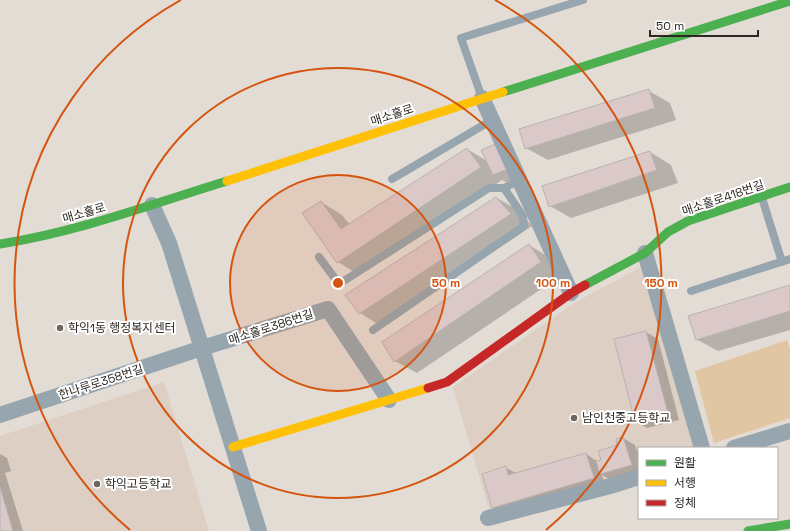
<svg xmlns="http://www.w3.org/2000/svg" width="790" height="531" font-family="'Space Grotesk','Noto Sans KR',sans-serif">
  <rect width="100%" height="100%" fill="#e3dcd4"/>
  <path fill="#ddcfc3" d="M641,267L695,448H639V471L490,513L453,387L576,302Z
    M164,382L209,531H0V436Z"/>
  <path fill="#e0c6a3" d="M787,340L790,349V418L714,443L695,371Z"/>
  <path fill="#0003" d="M649,91L670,103L676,120L548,160L526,148Z
    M467,149L487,161L525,177L509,184L502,180L359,275L338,262L321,202L342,215L350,225Z
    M650,152L671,165L678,183L571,218L550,206Z
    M497,198L518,210L532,226L381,326L360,313Z
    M529,245L550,258L562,275L417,373L395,361Z
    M790,286V330L718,351L696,339Z
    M646,332L658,339L679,420L647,428L635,421Z
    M623,438L635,445L639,456V473L613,481L602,475L605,485L505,515L493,508L506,468L516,473L586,454L598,462L602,460L619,446L617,439Z
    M0,454L7,458L11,471L5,473L23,531H0Z"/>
  <path fill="#dbc9ca" stroke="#b9b2b0" d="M649,89L655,108L525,149L519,129Z
    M498,143L510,168L493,175L481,150Z
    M467,148L481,167L337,263L302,213L321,201L341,229Z
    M650,151L657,170L549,207L542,186Z
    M496,197L511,214L359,314L345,295Z
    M529,244L541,262L394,362L382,342Z
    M790,285V311L696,340L688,316Z
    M646,331L668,413L635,422L614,339Z
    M623,437L632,465L600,474L596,461L601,460L598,451L617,445L616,439Z
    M586,453L594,478L492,508L482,474L506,466L508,475Z
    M0,487L13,531H0Z"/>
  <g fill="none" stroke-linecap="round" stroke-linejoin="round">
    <path stroke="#97a5af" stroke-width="8" d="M482,98L461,38L583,0
      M392,179L492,120
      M762,198L782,262
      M319,257L339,284L489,188H504L520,180
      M691,291L790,259
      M373,330L524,226L523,216L504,188"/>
    <path stroke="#97a5af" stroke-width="16" d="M482,98L571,293
      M152,205L169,243L259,531
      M645,253L702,448
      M0,415L202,348L328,309L389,400
      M734,448L790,431
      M488,518L614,485L639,477"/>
    <path stroke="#4caf50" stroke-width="9" d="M503,92L790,1
      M0,244C78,232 152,204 227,181
      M585,285L645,253L668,232L688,221L790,187
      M748,531L790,524"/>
    <path stroke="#ffc107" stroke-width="9" d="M227,181L503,92
      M233,447L428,388"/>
    <path stroke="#c62828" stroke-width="9" d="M428,388L447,382L571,293L585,285"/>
  </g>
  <circle cx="338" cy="283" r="108" fill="#d5540e" fill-opacity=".12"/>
  <g fill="none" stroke="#d5540e" stroke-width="2">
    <circle cx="338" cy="283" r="108"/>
    <circle cx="338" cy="283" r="215"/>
    <path d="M130 530A323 323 0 0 1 181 0M495 0A323 323 0 0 1 546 530"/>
  </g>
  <g fill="#6c6660" stroke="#fff" stroke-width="1.5">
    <circle cx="60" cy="328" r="4"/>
    <circle cx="574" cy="418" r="4"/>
    <circle cx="97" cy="484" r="4"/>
  </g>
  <g text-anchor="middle" stroke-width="4" stroke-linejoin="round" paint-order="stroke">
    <g font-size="12" fill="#2c2722" stroke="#fff">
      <text transform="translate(392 115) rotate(-18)" y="4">매소홀로</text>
      <text transform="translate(723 198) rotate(-19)" y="4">매소홀로418번길</text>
      <text transform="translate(84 213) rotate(-16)" y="4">매소홀로</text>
      <text transform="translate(271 327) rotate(-18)" y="4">매소홀로386번길</text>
      <text transform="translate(101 382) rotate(-18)" y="4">한나루로358번길</text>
    </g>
    <g font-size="12" fill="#2c2722" stroke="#fff" text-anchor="start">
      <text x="68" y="332">학익1동 행정복지센터</text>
      <text x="582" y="422">남인천중고등학교</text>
      <text x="105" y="488">학익고등학교</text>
    </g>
  </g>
  <circle cx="338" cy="283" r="6" fill="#d5540e" stroke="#fff" stroke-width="2"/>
  <g font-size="12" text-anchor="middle" font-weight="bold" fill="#d5540e" stroke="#fff" stroke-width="4" stroke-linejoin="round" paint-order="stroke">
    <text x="446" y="287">50 m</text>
    <text x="553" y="287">100 m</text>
    <text x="661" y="287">150 m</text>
  </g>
  <rect x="638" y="447" width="140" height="72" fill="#ffffff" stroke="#aba9a7"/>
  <rect x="646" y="460" width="20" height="6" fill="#4caf50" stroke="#aba9a7"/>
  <text x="674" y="467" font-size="12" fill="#2c2722">원활</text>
  <rect x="646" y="480" width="20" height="6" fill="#ffc107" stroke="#aba9a7"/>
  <text x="674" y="487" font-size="12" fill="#2c2722">서행</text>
  <rect x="646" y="500" width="20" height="6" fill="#c62828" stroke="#aba9a7"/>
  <text x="674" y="507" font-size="12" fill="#2c2722">정체</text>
  <path d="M650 30v6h108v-6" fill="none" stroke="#2c2722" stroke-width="2"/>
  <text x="656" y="30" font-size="12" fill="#2c2722" stroke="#ffffff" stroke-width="3" paint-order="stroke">50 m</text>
</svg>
